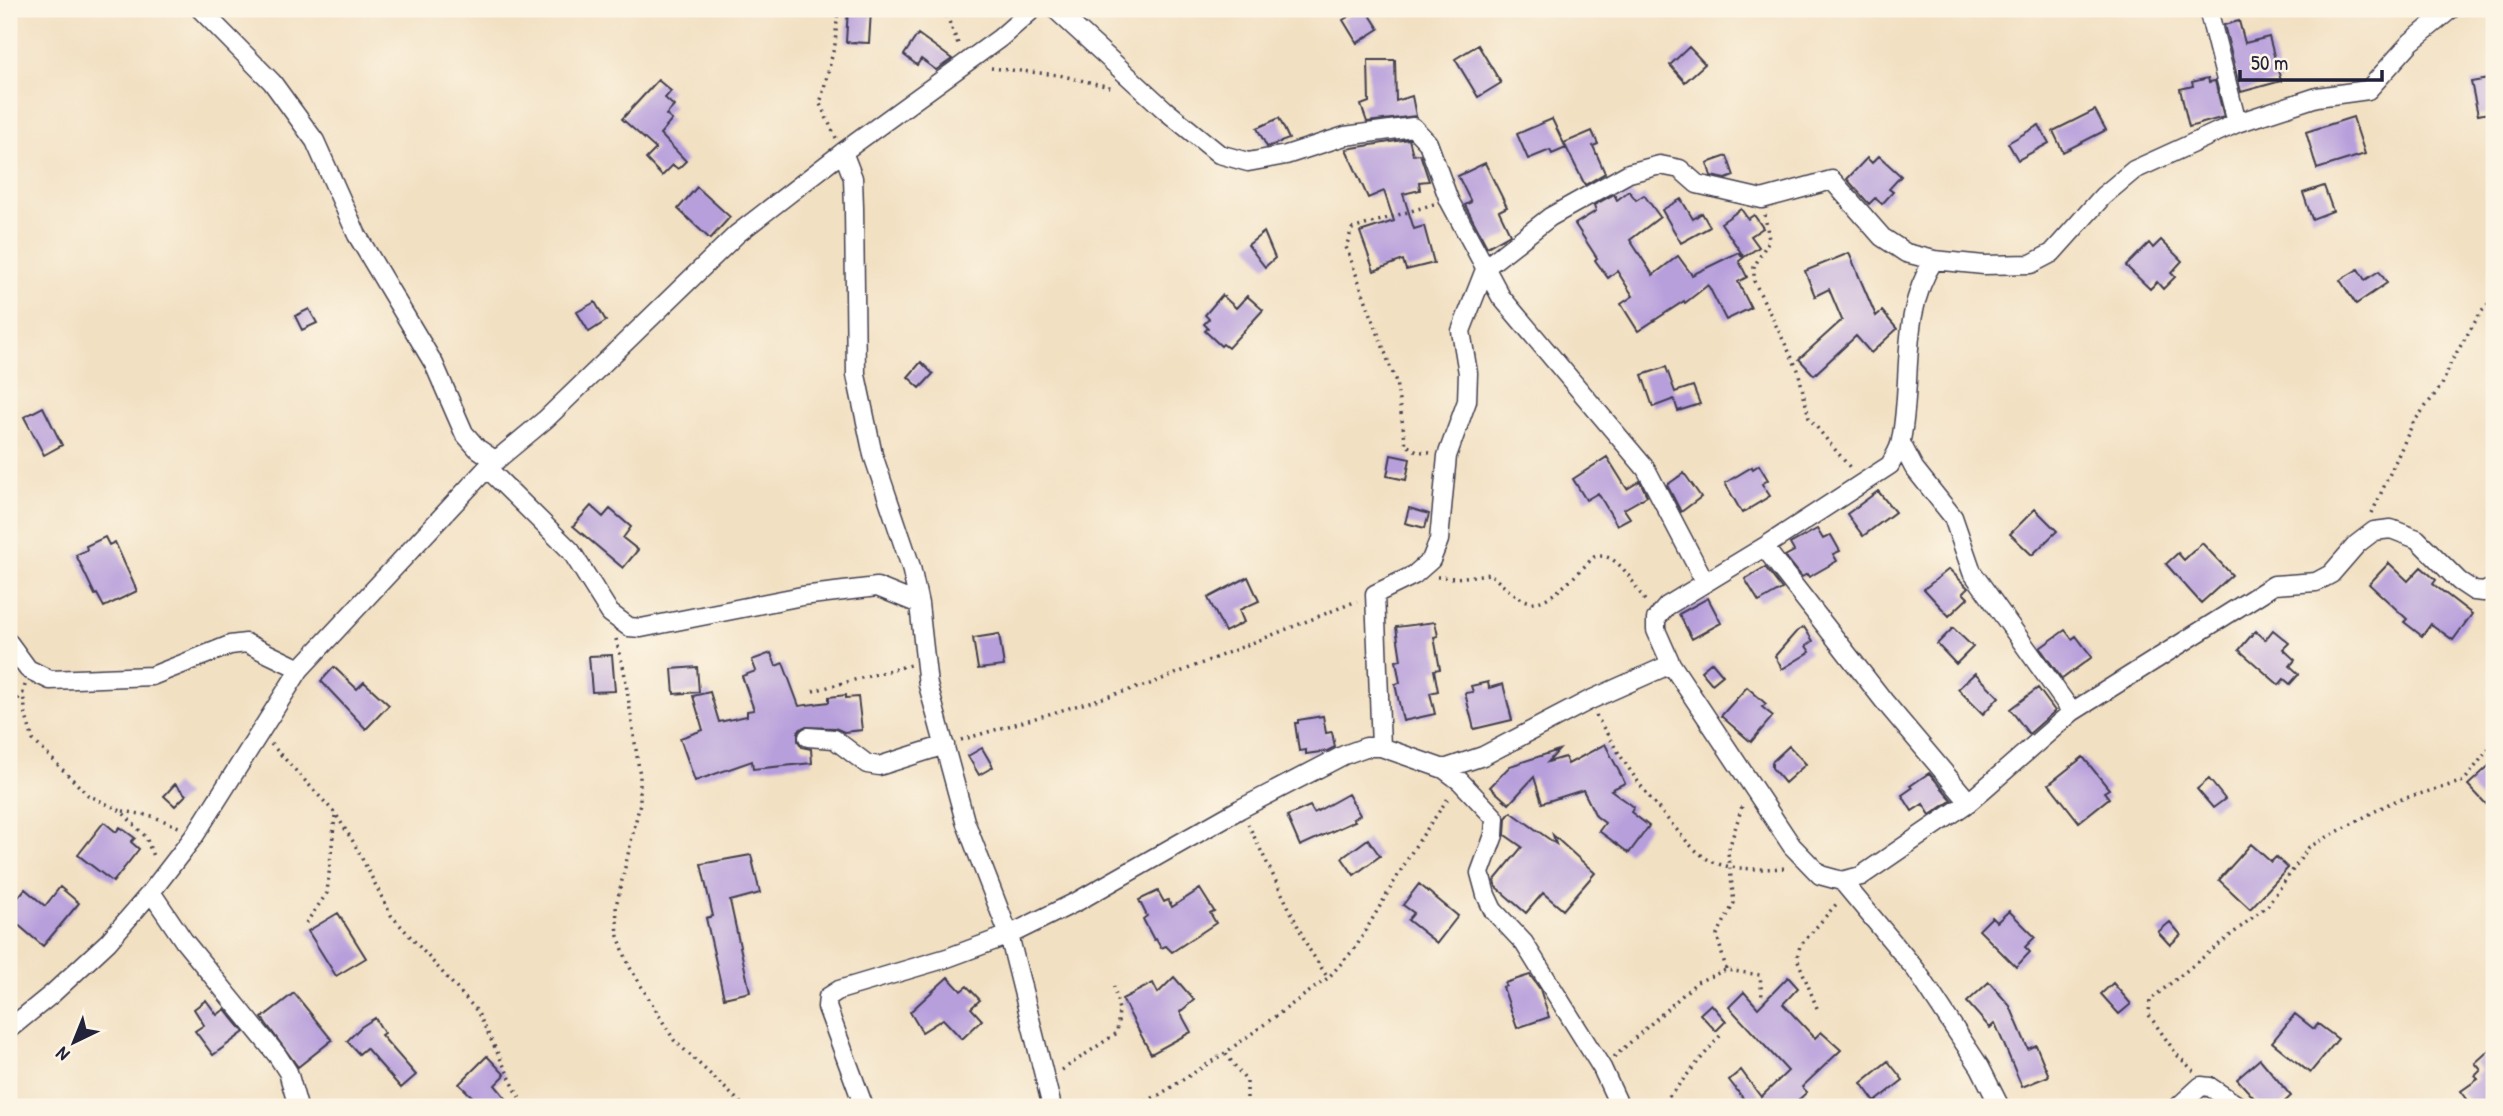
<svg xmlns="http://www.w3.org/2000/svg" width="2503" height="1116" font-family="'Patrick Hand',sans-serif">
  <rect width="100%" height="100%" fill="#fcf5e5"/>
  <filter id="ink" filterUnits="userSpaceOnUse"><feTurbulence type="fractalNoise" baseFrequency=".0143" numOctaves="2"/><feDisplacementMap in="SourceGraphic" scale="14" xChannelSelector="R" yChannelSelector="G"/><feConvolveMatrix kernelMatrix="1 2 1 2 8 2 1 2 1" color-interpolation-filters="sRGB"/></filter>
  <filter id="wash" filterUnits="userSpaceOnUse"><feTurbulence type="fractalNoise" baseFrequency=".00686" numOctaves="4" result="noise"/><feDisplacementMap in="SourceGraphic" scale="28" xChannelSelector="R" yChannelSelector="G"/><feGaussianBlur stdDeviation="1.57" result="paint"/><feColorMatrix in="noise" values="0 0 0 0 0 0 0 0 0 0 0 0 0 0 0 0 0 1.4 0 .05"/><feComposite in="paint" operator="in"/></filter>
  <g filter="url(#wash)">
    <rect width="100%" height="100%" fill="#f2e0c2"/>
    <g id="blocks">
      <path fill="#b79fdc" d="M848,9L871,11L869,43L846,42Z
        M1361,9H1366L1379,29L1357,43L1343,20Z
        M2239,21L2245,43L2269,37L2281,81L2241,92L2224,25Z
        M918,34L936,47L952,59L936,70L921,59L917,65L904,55Z
        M1478,45L1501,83L1478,97L1455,59Z
        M1689,47L1705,64L1685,82L1670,65Z
        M1368,60H1395L1396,101L1412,96L1416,116L1367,122L1361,105L1369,102Z
        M2208,78L2209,82L2215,81L2224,117L2189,127L2180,89L2193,86L2192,82Z
        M2494,78V112L2478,115L2471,82Z
        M658,80L671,91L665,98L674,106L666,115L672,120L660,134L686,161L678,169L673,165L662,176L646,159L656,149L622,119Z
        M2095,110L2106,130L2063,152L2053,131Z
        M2353,117L2365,154L2317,169L2306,132Z
        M1279,118L1289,139L1267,147L1257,128Z
        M1552,119L1566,148L1552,154L1550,150L1528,159L1517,134Z
        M2039,125L2049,143L2018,160L2008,143Z
        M1592,131L1598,144L1593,146L1605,173L1585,185L1564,143Z
        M1409,139L1413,155L1420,154L1429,181L1419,182L1420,190L1403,194L1414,229L1424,226L1434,263L1406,270L1403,260L1374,271L1360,232L1394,221L1384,191L1368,198L1346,149Z
        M1727,156L1734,176L1726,179L1711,176L1707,163Z
        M1879,156L1901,176L1889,189L1893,192L1882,204L1875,198L1869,204L1847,179L1867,158L1872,163Z
        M1485,163L1507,207L1499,211L1510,234L1487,247L1465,205L1471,202L1458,176Z
        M2324,186L2333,211L2312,219L2303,193Z
        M697,187L730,217L710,239L678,209Z
        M1629,191L1636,200L1644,195L1660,217L1630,240L1653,275L1678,256L1692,275L1739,252L1743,258L1739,261L1747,277L1738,282L1751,308L1726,320L1708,285L1685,303L1684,301L1638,331L1621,304L1633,296L1617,271L1608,278L1595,260L1597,258L1575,224L1596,211L1594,205L1614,194L1617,200Z
        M1681,199L1693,219L1702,213L1710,227L1681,243L1662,210Z
        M1741,209L1748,219L1754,215L1763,228L1751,236L1759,247L1744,257L1721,223Z
        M1264,232L1275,258L1265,267L1248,245Z
        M2161,240L2182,261L2171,273L2175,277L2163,289L2157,282L2150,289L2126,266L2149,243L2153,248Z
        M1849,253L1876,316L1882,311L1897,329L1871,353L1856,336L1814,375L1799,359L1842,320L1829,289L1815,296L1805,271Z
        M2358,269L2365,280L2379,271L2387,283L2356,304L2340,280Z
        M1222,295L1236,308L1247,296L1263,310L1228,348L1223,344L1221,346L1205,331L1208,328L1204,324L1209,319L1205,315Z
        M595,302L606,321L589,332L577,312Z
        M309,309L317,323L302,330L295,316Z
        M921,362L933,374L920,388L908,377Z
        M1666,367L1675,392L1693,386L1700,404L1678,411L1674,399L1653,407L1642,375Z
        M43,407L62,445L44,455L24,417Z
        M1391,455L1410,459L1406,480L1387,476Z
        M1607,457L1627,489L1640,481L1647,496L1624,509L1630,518L1617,525L1598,493L1586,500L1573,479Z
        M1759,465L1768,480L1762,484L1770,496L1742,513L1725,483L1752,467L1753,469Z
        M1684,473L1701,497L1681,512L1667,485Z
        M1878,491L1895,512L1863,536L1847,514Z
        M591,506L603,517L610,509L631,527L623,538L638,550L623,568L573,526Z
        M1409,508L1429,514L1425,528L1405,523Z
        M2035,509L2057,531L2032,555L2010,534Z
        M1817,529L1823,539L1831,535L1840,551L1833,554L1837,561L1809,577L1807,574L1802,577L1785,556L1794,551L1790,544Z
        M105,537L109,545L115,542L137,591L104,607L97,594L95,595L76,555L87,550L86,546Z
        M2202,543L2232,575L2201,603L2166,564L2178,553L2184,560Z
        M2389,563L2408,581L2421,567L2436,580L2433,584L2472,614L2453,640L2431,624L2422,636L2404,622L2407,619L2369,584Z
        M1765,567L1782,589L1759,602L1745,579Z
        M1949,569L1968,588L1963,593L1968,598L1949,616L1924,589Z
        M1248,577L1259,601L1239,610L1244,622L1225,632L1208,598Z
        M1708,598L1721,623L1692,639L1679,614Z
        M1435,622L1438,636L1434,637L1440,669L1434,670L1438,691L1430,693L1435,714L1403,721L1395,684L1400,683L1396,661L1401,660L1396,627Z
        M1804,627L1813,641L1806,646L1810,652L1782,669L1775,656L1796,632Z
        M1953,628L1973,647L1956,664L1937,644Z
        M2065,630L2072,639L2076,636L2092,657L2062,679L2040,648Z
        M2273,630L2289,643L2283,649L2295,660L2290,666L2299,674L2290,684L2284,679L2279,685L2239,650L2255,631L2265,640Z
        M999,634L1004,666L978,669L973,638Z
        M771,653L776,666L783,663L799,706L829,702V697L846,695V698L858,697L862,730L844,732L835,728L804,727L798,731V741L802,747L811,749L812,763L753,769L752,761L695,781L680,738L703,730L693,696L710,692L719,722L747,716V711L754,710L742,676L756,671L752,660Z
        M612,655L615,691L592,692L589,656Z
        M1712,662L1723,675L1712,684L1701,671Z
        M334,667L357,689L364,682L389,705L366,729L321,681Z
        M697,667L699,692L674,694L672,669Z
        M1975,673L1999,697L1983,714L1958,689Z
        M1488,682L1489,688L1503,684L1512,720L1474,729L1465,693L1473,692L1471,686Z
        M1747,687L1766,704L1762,707L1773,716L1751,742L1721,716Z
        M2038,688L2055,711L2029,734L2010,709Z
        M1323,716L1326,733L1332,732L1335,747L1327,751L1306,754V750L1299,751L1295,723H1298V720Z
        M1605,744L1625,783L1611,790L1634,807L1631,812L1649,826L1629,853L1599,831L1605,823L1596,816L1583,790L1542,803L1534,777L1509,804L1490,787L1510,766L1559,750L1548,762L1565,757L1568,764Z
        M1789,746L1806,764L1785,783L1772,768V762Z
        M982,748L993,767L979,775L968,756Z
        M2083,757L2109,789L2104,792L2109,798L2079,822L2049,784Z
        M2494,761V796L2486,804L2468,785Z
        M1929,773L1952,800L1930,815L1923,804L1912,811L1902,795L1912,788L1910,786Z
        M2209,779L2225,799L2213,808L2197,789Z
        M175,784L186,795L175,806L164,796Z
        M1348,794L1360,815L1353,819L1355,821L1300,846L1287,816L1310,806L1314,813Z
        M1511,812L1556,844L1553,835L1595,873L1563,910L1543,893L1526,913L1496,887L1494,881L1522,847L1505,835L1506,818Z
        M104,822L116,832L120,827L135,838L131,842L139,849L113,882L78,855Z
        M1368,839L1380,856L1354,875L1342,858Z
        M2251,844L2271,862L2276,857L2288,868L2250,909L2219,880Z
        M751,855L760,893L730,901L750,992L724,998L706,918L713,916L701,864Z
        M1419,884L1458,916L1437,943L1408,920L1414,913L1403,905Z
        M60,887L79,903L43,946L9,917V908L25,889L45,906Z
        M1200,889L1214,911L1210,913L1216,923L1172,952L1166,946L1161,948L1156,939L1154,940L1143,919L1147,916L1139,900L1158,891L1164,902L1168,900L1172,907Z
        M2009,911L2035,937L2025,947L2030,952L2016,967L1979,930L1992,917L1997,922Z
        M338,913L366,958L336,976L308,931Z
        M2170,922L2181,935L2170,945L2158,932Z
        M1530,975L1540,989L1549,1017L1517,1028L1503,987L1506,986L1505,983Z
        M948,977L961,991L967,986L980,1000L971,1008L982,1020L962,1039L943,1019L922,1032L910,1012Z
        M1174,977L1194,1000L1180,1012L1191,1032L1151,1054L1122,999L1153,983L1158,993Z
        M1788,977L1798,988L1783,1004L1815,1038L1821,1032L1841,1050L1802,1087L1807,1092L1791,1107H1750L1729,1080L1741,1070L1761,1097L1788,1071L1729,1007L1744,992L1758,1008Z
        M1989,982L2010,1006L2028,1049L2036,1045L2049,1076L2022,1087L1995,1023L1990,1028L1967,1002Z
        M2113,983L2131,1004L2119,1014L2101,994Z
        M294,993L332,1040L298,1067L262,1018Z
        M206,1000L217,1015L225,1009L244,1032L213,1055L195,1031L204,1025L194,1009Z
        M1711,1004L1726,1021L1716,1031L1700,1014Z
        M2295,1014L2314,1029L2318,1024L2338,1039L2310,1073L2272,1042Z
        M375,1018L384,1033L381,1035L416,1075L401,1088L366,1048L359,1054L347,1041L361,1027Z
        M2494,1046V1098L2482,1107H2473L2461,1091L2478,1079L2475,1076L2481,1070L2475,1063Z
        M487,1056L505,1075L495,1085L513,1107H483L459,1084Z
        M2260,1059L2291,1096L2279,1107H2262L2237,1079Z
        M1888,1061L1903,1080L1875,1102L1861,1083Z"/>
    </g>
  </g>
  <g filter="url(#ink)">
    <use href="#blocks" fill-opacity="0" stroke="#413e4f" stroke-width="2"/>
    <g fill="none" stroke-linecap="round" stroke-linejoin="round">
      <g stroke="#413e4f" stroke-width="21">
        <path id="minor" d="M200,9L272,82L315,141L357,235L434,364L464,433L477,448L496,461
          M1055,9L1165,110L1219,154L1248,162L1286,155L1345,136L1413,127L1428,143L1449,200L1501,297L1646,469L1705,582
          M2208,9L2237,123
          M843,152L853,178L854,208L856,375L873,455L911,567L919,604L928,685L965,821L1009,935L1052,1107
          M1934,260C1899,313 1913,381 1901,440C1900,449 1894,457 1890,465L1764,547L1667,606L1656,619V630L1671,664L1792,846L1820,875L1842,881L1861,876L1969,802L2072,712L2274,585L2316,582L2331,574L2357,544L2374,531L2391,529L2417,539L2459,581L2474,591L2484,592L2494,587
          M1901,443L1914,468L1953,517L1972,572L2072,712
          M487,468L571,551L610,613L629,627L641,628L802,596L877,587L919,604
          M1764,547L1884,701L1969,802
          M9,643L28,669L50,680L152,676L230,645L246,643L300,669
          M808,737L834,739L867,764L879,766L945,745
          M1381,747L1375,594L1414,575L1431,560L1439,540L1447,456L1467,401L1468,373L1461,331L1486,267L1550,217L1629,173L1660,165L1680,169L1697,184L1762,199L1832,180L1882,237L1906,253L1934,260L1984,265L2031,264L2052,253L2103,196L2134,170L2237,123L2317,97L2368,90L2411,42L2451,9
          M1444,769L1483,756L1588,701L1671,664
          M1842,881L1916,970L1980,1067L2000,1107
          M151,892L184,941L277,1055L288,1072L298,1107
          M9,1029L52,994L108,942L151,892L195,835L300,669L487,468L546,419L737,234L843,152L1000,38L1033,9
          M864,1107L827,1007L828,997L839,990L947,958L1009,935L1078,901L1240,809L1344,755L1366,747H1381L1444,769L1460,781L1495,818L1494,835L1480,873L1486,895L1493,910L1524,943L1602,1068L1620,1107
          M2178,1107L2201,1086L2210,1087L2240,1107"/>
      </g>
      <path stroke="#413e4f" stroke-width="3.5" stroke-dasharray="2 5" stroke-linecap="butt" d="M944,9L959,46
        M991,68L1059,75L1114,88
        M836,138L820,104L835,44L838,9
        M1765,215L1769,240L1754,267V281L1798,370L1809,418L1852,470
        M1430,453L1417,451L1406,445L1396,382L1346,247L1352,229L1434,204
        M2372,513L2413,423L2442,385L2451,362L2481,312L2494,299
        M1437,577L1456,578L1490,574C1501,583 1516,600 1532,602C1550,605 1581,569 1594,557C1618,550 1634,585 1646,602
        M616,639L624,670L640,776V803L616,906L618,936L629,966L674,1040L745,1107
        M25,685L23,693L26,716L33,740L88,795L121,811L146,837L154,859
        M813,691L910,665
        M9,710L23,693
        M1596,715C1621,759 1643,792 1677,830C1687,842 1698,855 1713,862C1735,871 1765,869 1788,868
        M961,740L1150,684L1357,601
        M271,744L335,813L354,843L391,915L477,1011L524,1107
        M123,811L152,816L179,827
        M1248,824L1309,949L1328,978
        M306,923L327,893L335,816
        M1726,969L1717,935L1734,903L1728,852L1743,803
        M1817,1008L1797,958L1800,946L1838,902
        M1226,1054L1247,1082V1107
        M1614,1057L1697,982L1726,970L1760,975L1762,997
        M1062,1070L1117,1033L1119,1010L1113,983
        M2194,1071L2177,1055L2149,1015L2150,1000L2268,905L2309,847L2392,802L2464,781L2494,742
        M1133,1107L1159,1095L1225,1053L1328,978L1356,947L1414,848L1449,797
        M1660,1107L1720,1036"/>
      <use href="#minor" stroke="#fff" stroke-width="18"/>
    </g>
  </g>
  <rect width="2503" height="1116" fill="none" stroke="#fcf5e5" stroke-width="35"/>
  <g transform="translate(74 1042) rotate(223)" stroke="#fcf5e5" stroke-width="5" paint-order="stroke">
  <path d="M0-5L12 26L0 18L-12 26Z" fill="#22223b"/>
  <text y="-10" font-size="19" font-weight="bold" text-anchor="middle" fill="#22223b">N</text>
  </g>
  <path d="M2240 70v10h142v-10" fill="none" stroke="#22223b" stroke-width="3.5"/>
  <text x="2251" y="70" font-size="21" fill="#22223b" stroke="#fcf5e5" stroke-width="5" paint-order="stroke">50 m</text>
</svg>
